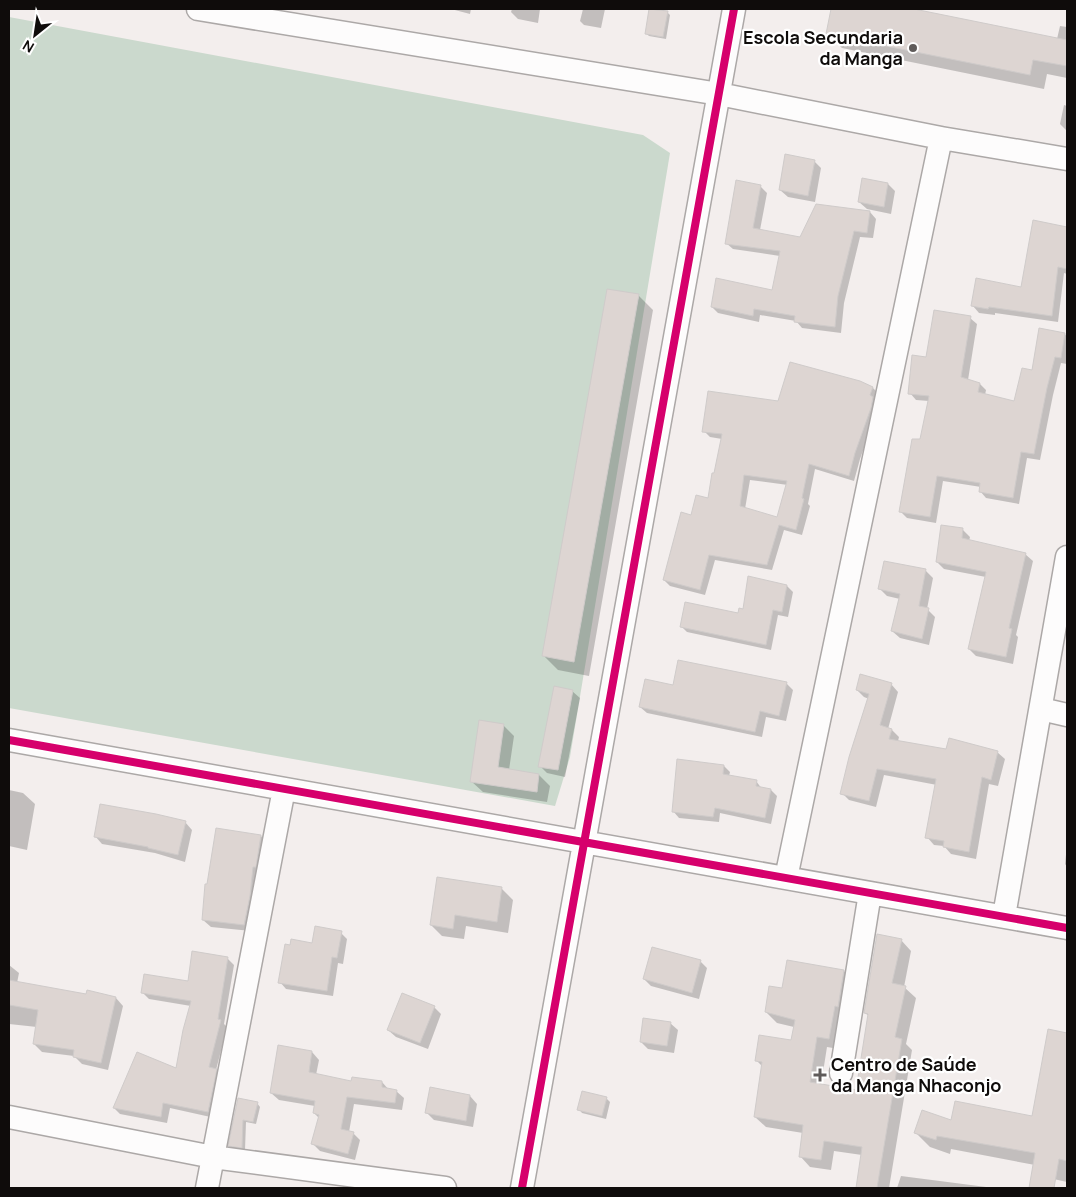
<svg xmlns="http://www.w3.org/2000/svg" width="1076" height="1197" font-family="Manrope,sans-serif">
  <rect width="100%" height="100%" fill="#f3eeed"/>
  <path fill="#cbd9cd" d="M9,17L643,135L670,153L570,757L555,806L9,708Z"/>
  <path fill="#0003" fill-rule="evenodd" d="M451,9H471L470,14Z
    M512,9H540L538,23L518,19L511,12Z
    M583,9H605L601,28L584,25L580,21Z
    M832,9H907L1057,39L1060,26L1067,27V78L1047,74L1044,89L842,48L827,34Z
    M667,12L670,15L666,39L649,36L646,33Z
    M1064,105L1067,106V131L1060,124Z
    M814,161L821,168L815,202L788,197L780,190Z
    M888,184L895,191L891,214L867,209L859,202Z
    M760,186L767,193L760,230L801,239L870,212L876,219L873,238L860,237L844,303L841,333L802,328L796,321L760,315L759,322L718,313L712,307L773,291L780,256L733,249L726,243Z
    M1034,222L1067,228V274L1064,273L1058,322L995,313V315L979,313L973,306L1022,288Z
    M639,296L653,310L589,676L558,670L543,655Z
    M970,318L977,324L968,380L980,384L986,390L985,395L1015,402L1033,371L1040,330L1065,334L1067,337V364L1061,363L1053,395L1040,460L1027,458L1019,504L986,498L980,491L981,487L943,481L936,523L907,518L901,512L921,441L929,401L916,400L910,393L927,358Z
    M860,382L873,388L878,393L876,414L860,459L854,481L815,469L808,504L810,506L802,535L784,530L772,570L715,560L705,595L670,586L664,580L692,516L709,500L715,475L722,439L710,437L704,431L779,402ZM750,480L788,485L778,518L745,509Z
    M963,530L970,537L969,541L1025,554L1033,561L1016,635L1018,637L1013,664L976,656L969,649L986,577L944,569L937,562Z
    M926,571L933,578L927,609L935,617L929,645L900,638L892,631L900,599L887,596L880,589Z
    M787,586L793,592L788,617L778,615L771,650L687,632L681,626L739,615Z
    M787,684L793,690L786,721L766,717L762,737L647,713L640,707L674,686Z
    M891,684L898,692L888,729L892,730L899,737L898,741L947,750L997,752L1005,759L998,786L989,784L976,859L951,854L944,846L934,845L927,837L937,785L884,775L876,807L849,800L842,793L869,699L864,697L857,690Z
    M572,691L580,698L565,777L547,773L540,766Z
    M503,725L514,736L509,770L539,775L550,786L547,802L483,792L471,781Z
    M724,766L730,772L729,776L756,781L762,789L771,790L777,796L771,824L720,813L719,822L679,818L673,811Z
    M9,790L23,793L35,804L27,850L9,846Z
    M185,822L192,830L185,862L155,853L102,844L95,836Z
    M261,836L268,844L251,931L211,927L203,920Z
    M1067,845V867L1065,864Z
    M502,889L513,900L508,933L466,926L464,939L442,936L431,925Z
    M341,933L347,939L343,964L338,963L333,996L286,989L280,982L313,944Z
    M901,940L911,951L904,987L916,998L906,1044L912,1050L889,1188H857L862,1155L834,1151L831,1170L810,1167L800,1156L803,1133L766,1127L755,1117L763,1067L756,1060L792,1041L794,1027L777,1023L766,1012L783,989L844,971L854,982L839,1049L827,1047L821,1085L857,1092L869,1016L865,1013Z
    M228,959L234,965L224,1024L227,1027L216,1070L222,1077L215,1118L170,1108L167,1123L120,1114L114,1108L176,1070L191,1006L149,999L142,992L189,982Z
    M700,961L707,968L699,999L651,986L644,979Z
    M9,965L19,973L17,983L87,996L116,998L123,1006L108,1070L82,1064L74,1056L42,1052L34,1044L37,1027L9,1024Z
    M434,1007L441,1014L428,1049L396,1037L388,1030Z
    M670,1023L678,1030L674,1053L648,1049L641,1042Z
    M1049,1031L1067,1034V1182L1049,1178L1035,1165L951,1149L950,1154L930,1147L915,1132L1033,1117Z
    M312,1052L319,1060L316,1075L352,1082H382L389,1090L396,1091L404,1098L402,1110L354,1104L349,1132L353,1133L360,1140L355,1160L320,1151L312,1143L319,1118L314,1113L315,1106L279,1100L271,1093Z
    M431,1089L470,1096L477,1104L473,1127L434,1120L427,1113Z
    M606,1098L610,1102L606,1119L582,1113L579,1109Z
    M239,1099L257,1103L260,1107L256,1124L246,1122L245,1150L233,1149L230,1145Z
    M901,1176L994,1188H897Z"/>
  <path fill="#ddd5d2" stroke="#cfcbca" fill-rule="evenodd" d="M649,9L668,11L663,37L645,34Z
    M831,9H914L1067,40V66L1033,60L1030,75L826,34Z
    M785,154L815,160L808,196L779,190Z
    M862,178L888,183L884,207L858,202Z
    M736,180L761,185L753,228L800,237L816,204L870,211L867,233L854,231L838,296L835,327L794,322L795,316L754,309L753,316L711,307L716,278L772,290L780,251L725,244Z
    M1033,220L1067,227V269L1058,267L1052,316L989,307L988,309L971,306L976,278L1021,287Z
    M607,289L639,294L574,662L542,656Z
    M934,310L971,316L961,377L980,383L978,392L1014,401L1022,368L1032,370L1039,328L1065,333L1061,358L1055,357L1047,388L1034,454L1021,452L1013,498L979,492L980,483L937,476L930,517L899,512L912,439H920L929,396L908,394L912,355L926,357Z
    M790,362L860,381L873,387L870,395L873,397L871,408L855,453L849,476L809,464L802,498L804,499L796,530L779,525L767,565L709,555L700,590L663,580L681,512L691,515L696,495L708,498L712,473H714L722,434L702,432L708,391L778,401ZM744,475L787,481L777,517L740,506Z
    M941,525L963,528L962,538L1026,553L1009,628L1012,629L1006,657L968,649L986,572L936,562Z
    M884,561L926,569L919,606L929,608L922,639L891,631L900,594L878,589Z
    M748,576L787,585L782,612L773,610L766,645L680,627L685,602L738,613L739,608L743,609Z
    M678,660L787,682L779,716L760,711L755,732L639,707L645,679L673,685Z
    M860,674L892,683L880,725L892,729L889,739L946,749L949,738L998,751L991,780L982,777L969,852L943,847L944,841L925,838L936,779L877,769L869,801L840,794L849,757L869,694L856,690Z
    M554,686L573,690L558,770L538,767Z
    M479,720L504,724L498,767L539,774L537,792L470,782Z
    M677,759L724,765L723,774L757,780L756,786L771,789L765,818L715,808L713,817L672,812Z
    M100,804L156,814L186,821L178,855L148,848V847L94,837Z
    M216,828L261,835L256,867H253L250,896L244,925L202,920L205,884H207Z
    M437,877L502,887L497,922L455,915L453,929L430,925Z
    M315,926L342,931L337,958L332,957L327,991L278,983L285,944L290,945L291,939L312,943Z
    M877,934L902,939L892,983L906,986L895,1037L902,1039L877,1188H856L862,1147L824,1141L821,1160L799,1157L803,1125L754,1117L762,1062L755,1061L759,1035L791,1040L795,1020L765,1012L769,986L782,988L787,960L844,970L838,1007L835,1006L829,1039L817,1037L810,1082L856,1090L868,1014L864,1013Z
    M652,947L701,960L692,993L643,979Z
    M192,951L228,957L218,1019L221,1020L209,1067L217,1069L208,1112L163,1103L161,1117L113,1108L137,1052L176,1068L183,1030L191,1001L141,993L144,974L188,981Z
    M9,980L86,994L87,990L116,997L101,1063L73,1057L74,1050L33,1044L38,1010L9,1005Z
    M402,993L435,1006L420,1043L387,1030Z
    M643,1018L671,1022L667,1046L640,1042Z
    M1048,1029L1067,1033V1161L1059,1159L1054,1188H1029L1035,1153L937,1136L936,1140L914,1133L922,1110L951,1120L955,1101L1032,1116Z
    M278,1045L312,1051L309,1072L351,1081L352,1077L382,1081V1087L397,1090L395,1103L347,1097L341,1129L354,1132L348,1154L311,1144L319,1115L313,1113L315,1101L270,1093Z
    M430,1087L470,1095L466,1121L425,1113Z
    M582,1091L607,1097L602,1116L577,1110Z
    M238,1098L258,1102L253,1122L243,1120L242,1148L228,1146Z"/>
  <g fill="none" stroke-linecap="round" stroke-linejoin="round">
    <g stroke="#aca8a7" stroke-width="25">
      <path id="minor" d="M198,9L719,94L941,138L1067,159
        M1041,709L1067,715
        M9,740L1067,928
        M786,878L941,138
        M1004,916L1067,557
        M841,1073L870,893
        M9,1117L213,1157L445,1188
        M207,1188L284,789
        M522,1188L734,9"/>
    </g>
    <use href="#minor" stroke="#fdfcfc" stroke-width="22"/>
    <g stroke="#fff" stroke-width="11">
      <path id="cycleway" d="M9,740L1067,928
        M522,1188L734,9"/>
    </g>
    <use href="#cycleway" stroke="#d6006c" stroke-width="8"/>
  </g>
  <g fill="#5f5b5a" stroke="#fff" stroke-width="2">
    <circle cx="913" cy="48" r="5"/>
    <path d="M817.5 1067.5h5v5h5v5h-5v5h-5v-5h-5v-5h5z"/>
  </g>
  <g text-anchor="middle" stroke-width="4.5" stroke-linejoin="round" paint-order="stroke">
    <g font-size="18" font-weight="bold" fill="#0f0c0b" stroke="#fff" text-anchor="end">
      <text x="903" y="44">Escola Secundaria<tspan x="903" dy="21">da Manga</tspan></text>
      <text x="831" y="1071" text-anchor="start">Centro de Saúde<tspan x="831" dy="21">da Manga Nhaconjo</tspan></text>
    </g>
  </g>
  <rect width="1076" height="1197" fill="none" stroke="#0f0c0b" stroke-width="20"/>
  <g transform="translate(35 35) rotate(210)" stroke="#ffffff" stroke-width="4" paint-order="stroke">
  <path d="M0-4L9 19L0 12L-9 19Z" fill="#0f0c0b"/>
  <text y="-8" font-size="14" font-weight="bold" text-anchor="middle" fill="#0f0c0b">N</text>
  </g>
</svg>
